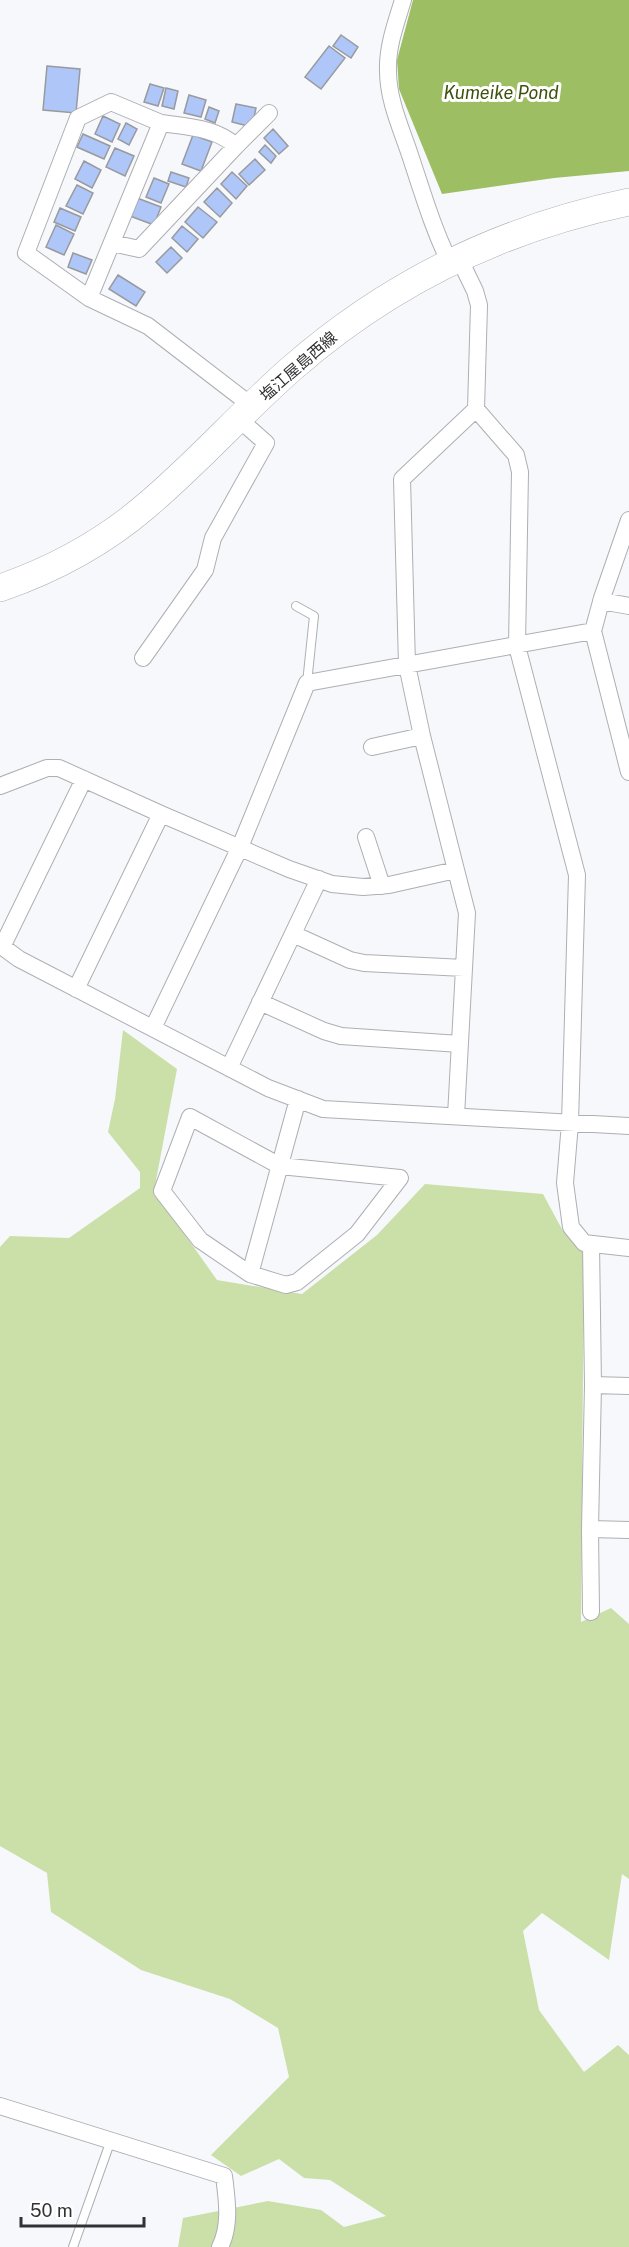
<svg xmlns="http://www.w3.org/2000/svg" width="629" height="2247" font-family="'Public Sans','Noto Sans JP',sans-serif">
  <rect width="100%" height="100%" fill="#f6f8fc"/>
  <path fill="#cae0a8" d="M123,1030L177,1069L154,1191L217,1280L302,1294L377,1235L425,1184L543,1194L563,1231L584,1251L581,1622L611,1608L629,1624V1879L622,1874L609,1960L542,1913L523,1931L539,2010L584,2072L618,2045L629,2055V2247H178L183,2218L268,2201L321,2210L344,2227L386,2216L330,2180L304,2178L279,2159L241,2176L211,2155L289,2077L278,2028L230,1999L141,1970L51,1912L47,1873L0,1846V1247L10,1236L69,1238L140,1188V1172L108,1132L115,1099Z"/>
  <path fill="#9dbe62" d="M413,0H629V171L554,178L442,194L399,89L397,60Z"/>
  <path fill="#aec6f8" stroke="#989a9e" stroke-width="1.5" d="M341,35L358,47L351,58L333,46Z
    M329,46L345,58L321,89L305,77Z
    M47,66L80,69L76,113L43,110Z
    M150,84L164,88L158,106L144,102Z
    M166,88L178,91L174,109L162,106Z
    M189,95L206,100L201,117L184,113Z
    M236,104L256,108L252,127L232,122Z
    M209,107L219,111L215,123L205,119Z
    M103,116L120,124L112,142L95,134Z
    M126,123L137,129L129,145L118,139Z
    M273,129L288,146L279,154L264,138Z
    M83,134L110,146L104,159L77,147Z
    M193,135L212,142L201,171L182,164Z
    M265,145L276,156L271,163L259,152Z
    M115,148L134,156L125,176L106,167Z
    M255,159L265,170L249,185L239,174Z
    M84,161L101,170L92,188L75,179Z
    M171,172L189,178L186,187L168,181Z
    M232,172L247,186L236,199L221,184Z
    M154,178L169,184L161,203L146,197Z
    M77,185L93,193L83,214L66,206Z
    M217,188L232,203L220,217L204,202Z
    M137,198L161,207L154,225L130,216Z
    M198,207L217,222L203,238L185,222Z
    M60,208L81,217L75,231L54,222Z
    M56,225L74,234L64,255L46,247Z
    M182,226L198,239L187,252L172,238Z
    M171,247L182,258L167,273L156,262Z
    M73,253L92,260L86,274L68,267Z
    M118,275L145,292L136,306L109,289Z"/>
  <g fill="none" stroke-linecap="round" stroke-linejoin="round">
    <g stroke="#adafb3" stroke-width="10">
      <path id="lane" d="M296,606L314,616L307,683
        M73,2247L111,2140"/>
    </g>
    <g stroke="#adafb3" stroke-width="18">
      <path id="street" d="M403,0C396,23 387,47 388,71C388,100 401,128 410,155C422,191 433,229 450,263
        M236,146L269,113
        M112,243L139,249L236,146C214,127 188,127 161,123
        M459,258L475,291L479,305L476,409L516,455L520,472L517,646L577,875L570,1123L565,1183L571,1227L584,1243L629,1248
        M89,298L161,123L111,102L78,118L26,253L89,298L148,326L252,406
        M601,601L629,606
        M593,631L629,772
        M143,658L205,570L213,538L266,443L239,419
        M372,747L422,736
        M0,786L47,768H59L161,814
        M366,837L382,886
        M293,934L350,960L364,963L464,968
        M0,945L19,959L268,1088L323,1109L629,1126
        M2,947L84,779
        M76,989L161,814L289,869L332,884L363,887L389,885L456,870L422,736L407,665L402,479L476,409
        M260,1002L324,1031L341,1036L460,1044
        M153,1028L240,847L307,683L593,631L602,598L629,520
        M229,1068L319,879
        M456,1116L467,913L456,870
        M591,1244L593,1385L590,1529L629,1530
        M250,1274L286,1285L297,1282L357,1234L400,1178L280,1166L190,1117L162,1191L200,1240L250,1274L298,1099
        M593,1385L629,1386
        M590,1529L591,1612
        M0,2106L224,2176C227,2200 231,2225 220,2247"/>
    </g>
    <g stroke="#adafb3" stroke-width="28">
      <path id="primary" d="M0,588C52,570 104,542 146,506C197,463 241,413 291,369C388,284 503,228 629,202"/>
    </g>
    <use href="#lane" stroke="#fff" stroke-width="8"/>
    <use href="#street" stroke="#fff" stroke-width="16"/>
    <use href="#primary" stroke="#fff" stroke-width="27"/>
  </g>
  <g text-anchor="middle" stroke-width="6" stroke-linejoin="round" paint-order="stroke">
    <g font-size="16" fill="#323234" stroke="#fff">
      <text transform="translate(298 366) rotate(-41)" y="6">塩江屋島西線</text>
    </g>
    <g font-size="18" font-style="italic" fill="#3d510d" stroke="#fff">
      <text x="501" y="99">Kumeike Pond</text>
    </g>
  </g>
  <path d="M21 2217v9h123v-9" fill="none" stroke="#323234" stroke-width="3"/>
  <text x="30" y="2217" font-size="18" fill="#323234" stroke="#ffffff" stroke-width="4.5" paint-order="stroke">50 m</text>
</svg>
